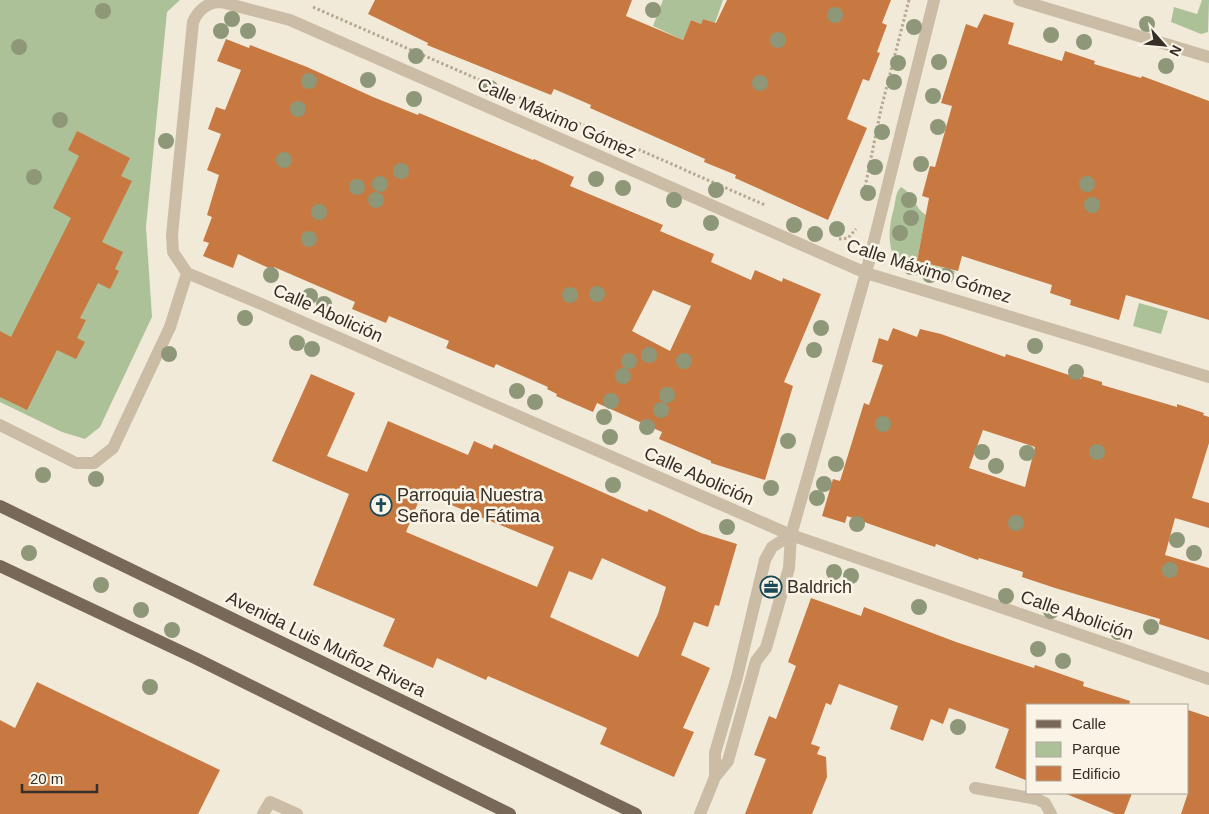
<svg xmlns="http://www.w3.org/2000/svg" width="1209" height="814" font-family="Arial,sans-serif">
  <rect width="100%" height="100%" fill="#f2ead9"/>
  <path fill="#adc199" d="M0,0H180L167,12L146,227L152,317L100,427L85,439L62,432L0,402Z
    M663,0H723L715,23L703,19L701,24L691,20L683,40L653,26Z
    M1202,0H1209L1208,32L1201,34L1171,22L1174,7L1197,14Z
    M901,187C913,193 915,209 926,215L917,261L955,271L952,279C943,281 938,279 929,278C889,273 884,242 894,208C896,200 895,193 901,187Z
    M1139,303L1168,311L1161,334L1133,326Z"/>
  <path fill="#c87942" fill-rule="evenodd" d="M375,0H632L626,16L683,40L691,20L701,24L703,19L716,23L727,0H891L882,23L887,25L877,52L880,53L869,81L863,79L847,119L867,128L828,220L735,178L736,175L704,162L705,159L590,108L591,105L554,89L551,95L427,45L428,43L368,14Z
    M984,14L1014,23L1008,44L1062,61L1065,51L1095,61L1094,64L1141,78L1142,76L1209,101V320L1126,295L1119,320L1070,305L1071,300L1050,293L1052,285L962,256L958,271L917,261L929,198L922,196L930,166L935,167L952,106L941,103L966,24L977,28Z
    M226,39L249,48L250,45L307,67L373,97L418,115L419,113L533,160L534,159L574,177L570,186L663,225L660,231L714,254L711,262L751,280L755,270L782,282L783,278L821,294L784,382L793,386L765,480L711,463V461L659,439L662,432L597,403L593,412L556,396L557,394L547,389L548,387L496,364L494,368L446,348L449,341L389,316L386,323L352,309L355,302L274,267L273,270L238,254L233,268L203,256L209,243L203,241L212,217L207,215L219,175L207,170L221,134L208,129L216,107L225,110L241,70L217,61ZM653,290L691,306L670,351L632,331Z
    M77,131L130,158L121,176L132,181L102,242L123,252L115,269L119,271L110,289L98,283L80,318L86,320L77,338L85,342L76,359L57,350L27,410L0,397V331L11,337L71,218L53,208L79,156L68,150Z
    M893,328L917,337L920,329L941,334L1005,357L1006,354L1081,379L1082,376L1102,382V385L1177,407V404L1204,413L1203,415L1209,417V443L1192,498L1209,503V528L1175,518L1165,555L1209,568V640L1159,624L1160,619L1055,588L1022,577L1023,572L979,558L978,560L936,544L935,547L847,516L845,523L822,516L833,479L840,481L864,403L869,405L883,365L872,362L879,338L888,341ZM983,430L1035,447L1025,487L969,468Z
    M311,374L355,393L327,456L367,472L388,421L468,455L474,441L492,449L494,444L647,512L649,509L701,533L737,544L719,606L715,605L708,627L694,622L681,655L710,668L683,728L694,732L674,777L600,744L607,728L488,676L486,680L437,658L433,668L383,646L395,619L313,585L349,494L272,461ZM422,493L554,547L537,587L406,532ZM602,558L666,587L658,614L638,657L550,617L569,571L592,580Z
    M811,598L861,616L864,607L956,642L1034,668L1035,665L1084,682L1083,686L1130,701L1129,705H1028V781L995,768L1009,729L949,708L943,724L931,719L923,741L890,729L898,706L839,684L831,705L826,703L811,744L820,747L817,754L826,757L827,777L812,814H745L766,759L754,755L769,716L776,719L796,666L788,662Z
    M37,682L220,770L198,814H0V720L15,728Z
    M1188,710L1209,717V814H1181L1188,793Z
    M1064,793H1132L1124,814H1115Z"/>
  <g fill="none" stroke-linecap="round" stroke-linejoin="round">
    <path stroke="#b6a790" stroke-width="3" stroke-dasharray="2.5 2.5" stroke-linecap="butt" d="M313,7L765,205
      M863,197L881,109L909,0
      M839,239L848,238L856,229"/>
    <path stroke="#cabca5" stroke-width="12" d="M0,425L76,463H94L113,448L170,327
      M975,788L1037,799L1045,803L1051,814
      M263,814L270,802L297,814"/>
    <path stroke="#cabca5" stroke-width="12" d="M1019,0L1209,57
      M187,273L259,303L791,535L1209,679
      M170,327L187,273L173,252L172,235L193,22C198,10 208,2 221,2L290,20L866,273L1209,377
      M715,777V753L737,677L765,560L772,547L791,535
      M700,814L715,777L728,761L756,661L766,648L789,568L791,535L866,273L934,0"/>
    <path stroke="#786857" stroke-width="12" d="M0,506L636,814
      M0,566L195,658L510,814"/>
  </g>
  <g fill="#8e9879">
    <circle cx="653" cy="10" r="8"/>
    <circle cx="103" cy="11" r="8"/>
    <circle cx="835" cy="15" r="8"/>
    <circle cx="232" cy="19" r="8"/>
    <circle cx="1147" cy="24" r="8"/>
    <circle cx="914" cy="27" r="8"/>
    <circle cx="221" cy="31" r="8"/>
    <circle cx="248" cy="31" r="8"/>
    <circle cx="1051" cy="35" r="8"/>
    <circle cx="778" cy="40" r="8"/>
    <circle cx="1084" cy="42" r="8"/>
    <circle cx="19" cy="47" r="8"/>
    <circle cx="416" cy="56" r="8"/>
    <circle cx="939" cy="62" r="8"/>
    <circle cx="898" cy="63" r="8"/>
    <circle cx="1166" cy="66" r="8"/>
    <circle cx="368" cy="80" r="8"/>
    <circle cx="309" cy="81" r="8"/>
    <circle cx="894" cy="82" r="8"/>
    <circle cx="760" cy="83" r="8"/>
    <circle cx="490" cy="88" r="8"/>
    <circle cx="933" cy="96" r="8"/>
    <circle cx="414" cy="99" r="8"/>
    <circle cx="298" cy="109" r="8"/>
    <circle cx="60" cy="120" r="8"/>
    <circle cx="938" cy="127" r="8"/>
    <circle cx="882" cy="132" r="8"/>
    <circle cx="166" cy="141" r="8"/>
    <circle cx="284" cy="160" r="8"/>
    <circle cx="921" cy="164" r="8"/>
    <circle cx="875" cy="167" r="8"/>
    <circle cx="401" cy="171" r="8"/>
    <circle cx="34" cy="177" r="8"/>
    <circle cx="596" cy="179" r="8"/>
    <circle cx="380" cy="184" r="8"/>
    <circle cx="1087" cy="184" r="8"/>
    <circle cx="357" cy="187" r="8"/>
    <circle cx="623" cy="188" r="8"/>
    <circle cx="716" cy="190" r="8"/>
    <circle cx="868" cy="193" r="8"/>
    <circle cx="376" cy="200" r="8"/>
    <circle cx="674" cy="200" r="8"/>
    <circle cx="909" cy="200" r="8"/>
    <circle cx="1092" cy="205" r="8"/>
    <circle cx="319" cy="212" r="8"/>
    <circle cx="911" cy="218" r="8"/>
    <circle cx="711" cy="223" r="8"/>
    <circle cx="794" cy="225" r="8"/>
    <circle cx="837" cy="229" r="8"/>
    <circle cx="900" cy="233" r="8"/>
    <circle cx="815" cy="234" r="8"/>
    <circle cx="309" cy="239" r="8"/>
    <circle cx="911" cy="267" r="8"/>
    <circle cx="271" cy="275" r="8"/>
    <circle cx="930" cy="275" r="8"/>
    <circle cx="946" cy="276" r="8"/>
    <circle cx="597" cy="294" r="8"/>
    <circle cx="570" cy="295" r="8"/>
    <circle cx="310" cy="296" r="8"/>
    <circle cx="324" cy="304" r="8"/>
    <circle cx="245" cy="318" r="8"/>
    <circle cx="821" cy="328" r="8"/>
    <circle cx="297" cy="343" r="8"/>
    <circle cx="1035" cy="346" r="8"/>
    <circle cx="312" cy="349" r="8"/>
    <circle cx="814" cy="350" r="8"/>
    <circle cx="169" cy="354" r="8"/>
    <circle cx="649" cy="355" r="8"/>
    <circle cx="629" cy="361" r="8"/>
    <circle cx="684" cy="361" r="8"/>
    <circle cx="1076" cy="372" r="8"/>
    <circle cx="623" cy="376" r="8"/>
    <circle cx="517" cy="391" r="8"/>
    <circle cx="667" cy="395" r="8"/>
    <circle cx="611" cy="401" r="8"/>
    <circle cx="535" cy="402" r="8"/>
    <circle cx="661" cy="410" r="8"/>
    <circle cx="604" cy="417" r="8"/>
    <circle cx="883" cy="424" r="8"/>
    <circle cx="647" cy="427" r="8"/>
    <circle cx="610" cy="437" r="8"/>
    <circle cx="788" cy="441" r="8"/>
    <circle cx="982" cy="452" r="8"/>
    <circle cx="1097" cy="452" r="8"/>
    <circle cx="1027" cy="453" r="8"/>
    <circle cx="836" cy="464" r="8"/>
    <circle cx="996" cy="466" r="8"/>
    <circle cx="43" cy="475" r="8"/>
    <circle cx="96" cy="479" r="8"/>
    <circle cx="824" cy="484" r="8"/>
    <circle cx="613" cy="485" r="8"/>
    <circle cx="771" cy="488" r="8"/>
    <circle cx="817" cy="498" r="8"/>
    <circle cx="1016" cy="523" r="8"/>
    <circle cx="857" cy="524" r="8"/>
    <circle cx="727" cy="527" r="8"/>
    <circle cx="1177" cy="540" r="8"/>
    <circle cx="29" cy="553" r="8"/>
    <circle cx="1194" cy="553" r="8"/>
    <circle cx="1170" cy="570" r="8"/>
    <circle cx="834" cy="572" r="8"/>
    <circle cx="851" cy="576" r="8"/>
    <circle cx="101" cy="585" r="8"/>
    <circle cx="1006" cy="596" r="8"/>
    <circle cx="919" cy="607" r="8"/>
    <circle cx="141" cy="610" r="8"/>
    <circle cx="1051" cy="611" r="8"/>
    <circle cx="1151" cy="627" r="8"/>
    <circle cx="172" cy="630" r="8"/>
    <circle cx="1118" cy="632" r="8"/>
    <circle cx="1038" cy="649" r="8"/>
    <circle cx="1063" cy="661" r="8"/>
    <circle cx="150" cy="687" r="8"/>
    <circle cx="958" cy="727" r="8"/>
  </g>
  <defs>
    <g id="church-ring" transform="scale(1.125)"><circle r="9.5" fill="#f9f4e6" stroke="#1c4957" stroke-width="1.5"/><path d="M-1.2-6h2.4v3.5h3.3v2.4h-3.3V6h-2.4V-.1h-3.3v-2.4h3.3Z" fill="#1c4957"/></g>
    <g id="office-ring" transform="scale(1.125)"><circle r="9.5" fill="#f9f4e6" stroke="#1c4957" stroke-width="1.5"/><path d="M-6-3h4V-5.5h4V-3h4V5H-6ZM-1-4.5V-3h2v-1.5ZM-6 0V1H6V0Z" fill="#1c4957"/></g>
  </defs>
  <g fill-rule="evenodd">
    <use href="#church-ring" x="381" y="505"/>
    <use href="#office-ring" x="771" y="587"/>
  </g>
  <g text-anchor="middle" stroke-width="5" stroke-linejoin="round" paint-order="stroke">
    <g font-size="18" fill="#362e27" stroke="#f9f4e6">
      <text transform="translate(557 118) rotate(24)" y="6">Calle Máximo Gómez</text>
      <text transform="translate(929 271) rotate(18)" y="6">Calle Máximo Gómez</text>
      <text transform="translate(328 313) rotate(24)" y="6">Calle Abolición</text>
      <text transform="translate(699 476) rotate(24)" y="6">Calle Abolición</text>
      <text transform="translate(1077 615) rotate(19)" y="6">Calle Abolición</text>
      <text transform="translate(326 644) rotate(26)" y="6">Avenida Luis Muñoz Rivera</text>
    </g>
    <g font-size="18" fill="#362e27" stroke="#f9f4e6" text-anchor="start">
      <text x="397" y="501">Parroquia Nuestra<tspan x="397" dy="21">Señora de Fátima</tspan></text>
      <text x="787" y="593">Baldrich</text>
    </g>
  </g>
  <rect x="1026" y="704" width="162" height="90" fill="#f9f4e6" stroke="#aba59a"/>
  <rect x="1036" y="720" width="25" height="8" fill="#786857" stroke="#aba59a"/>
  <text x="1072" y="729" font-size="15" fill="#362e27">Calle</text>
  <rect x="1036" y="742" width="25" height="15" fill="#adc199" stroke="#aba59a"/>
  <text x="1072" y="754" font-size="15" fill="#362e27">Parque</text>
  <rect x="1036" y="766" width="25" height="15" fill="#c87942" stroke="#aba59a"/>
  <text x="1072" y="779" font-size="15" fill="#362e27">Edificio</text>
  <g transform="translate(1164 45) rotate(117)" stroke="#f9f4e6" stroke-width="4" paint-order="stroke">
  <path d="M0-4L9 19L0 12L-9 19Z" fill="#362e27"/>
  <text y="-8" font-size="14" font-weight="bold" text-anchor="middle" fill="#362e27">N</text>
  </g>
  <path d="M22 784v8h75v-8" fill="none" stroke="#362e27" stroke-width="2.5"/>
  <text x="30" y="784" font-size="15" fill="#362e27" stroke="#f9f4e6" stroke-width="4" paint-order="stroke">20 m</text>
</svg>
